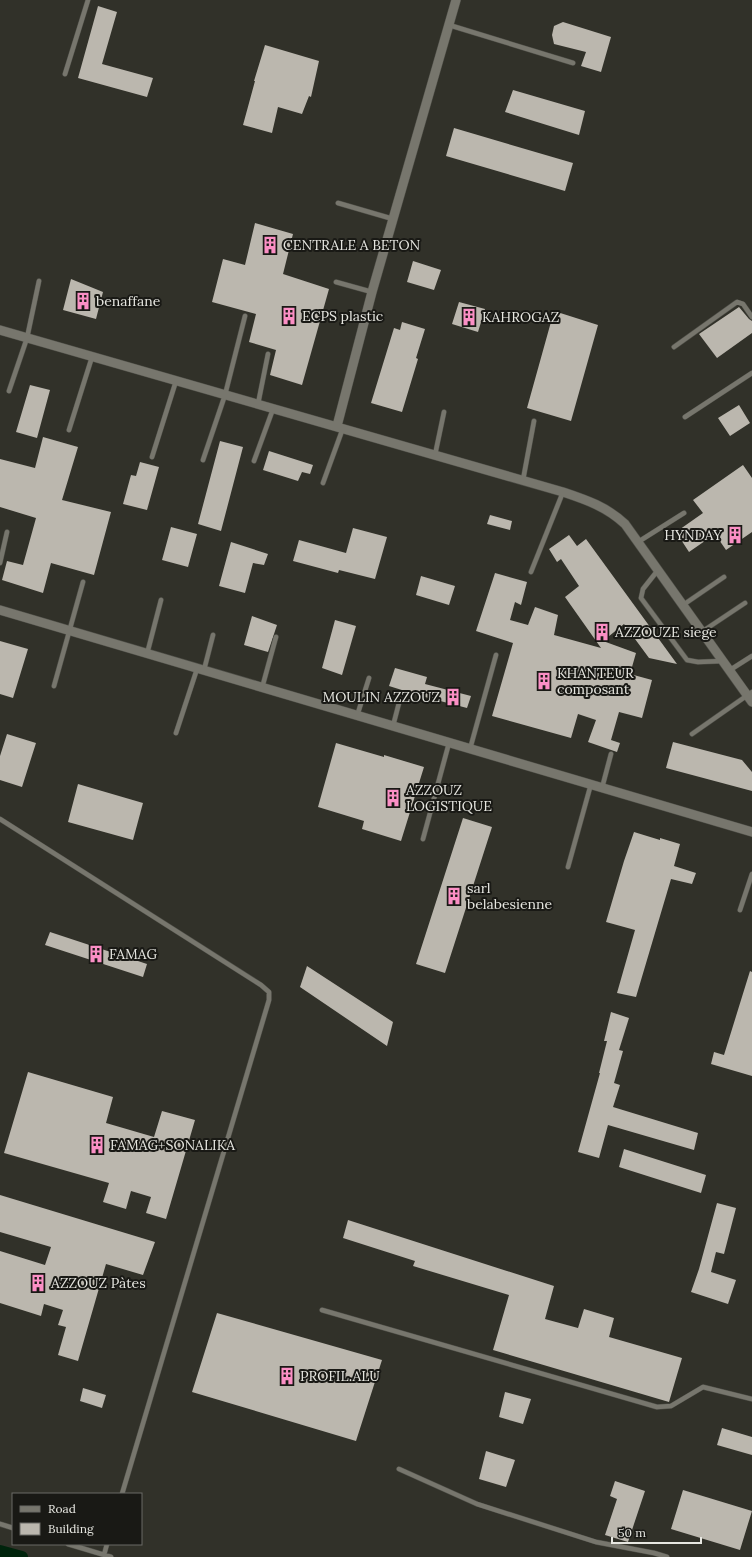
<svg xmlns="http://www.w3.org/2000/svg" width="752" height="1557" font-family="Lora,serif">
  <rect width="100%" height="100%" fill="#313129"/>
  <g fill="none" stroke-linecap="round" stroke-linejoin="round">
    <path stroke="#00240c" stroke-width="12" d="M0,1551L22,1557"/>
  </g>
  <path fill="#bbb7ae" d="M98,6L117,12L102,64L153,78L147,97L78,78Z
    M563,22L611,37L601,72L581,66L586,52L554,44L552,35L554,26Z
    M265,45L319,61L311,97L309,96L302,114L278,107L272,133L243,125L255,81H254Z
    M513,90L585,111L579,135L505,112Z
    M454,128L573,163L565,191L446,156Z
    M255,223L293,234L283,274L329,289L302,385L270,375L276,350L249,342L256,314L212,302L223,259L245,265Z
    M413,261L441,270L434,290L407,282Z
    M71,279L103,292L96,319L63,310Z
    M459,302L485,309L478,332L452,324Z
    M739,307L749,319L752,321V333L717,358L699,334Z
    M554,311L598,325L571,421L527,408Z
    M402,322L425,329L416,358L418,359L402,412L371,403L394,328L400,330Z
    M30,385L50,390L37,438L16,432Z
    M739,405L750,423L730,436L718,418Z
    M43,437L78,447L62,500L111,512L94,575L51,563L43,593L2,580L7,561L23,565L36,518L0,507V459L35,468Z
    M220,441L243,447L221,531L198,524Z
    M269,451L313,465L310,474L302,472L298,481L263,470Z
    M140,462L159,467L147,510L123,504L131,475L136,476Z
    M743,465L752,478V532L726,550L715,534L689,552L676,532L703,513L693,500Z
    M490,515L512,521L510,530L487,524Z
    M171,527L197,534L188,567L162,560Z
    M353,528L387,537L375,579L339,570L338,573L293,561L299,540L346,553Z
    M569,535L577,546L586,539L677,664L649,658L624,624L603,641L636,653L630,674L652,680L642,718L619,712L611,740L620,743L617,752L588,742L596,720L578,714L571,738L492,716L513,643L476,631L495,573L527,582L521,605L515,602L510,620L528,625L535,607L558,615L554,635L601,648L565,597L579,586L561,559L557,562L549,549Z
    M231,542L268,554L264,565L253,563L245,593L219,586Z
    M421,576L455,586L449,605L416,595Z
    M252,616L277,625L268,652L244,645Z
    M335,620L356,626L342,675L322,668Z
    M0,641L28,649L13,698L0,694Z
    M395,668L427,677L425,684L471,696L467,708L421,696L389,686Z
    M7,734L36,743L22,787L0,780V756Z
    M673,742L742,760L752,772V791L666,768Z
    M336,743L384,757V755L424,767L401,841L362,829L364,821L318,807Z
    M78,784L143,803L133,840L68,822Z
    M463,818L492,827L445,973L416,964Z
    M634,832L660,840V838L680,844L674,866L696,873L692,884L671,879L636,997L617,993L635,930L606,922L624,861Z
    M50,932L147,964L143,977L45,945Z
    M307,966L393,1022L387,1046L300,987Z
    M750,971L752,972V1076L711,1064L714,1052L724,1055Z
    M611,1012L629,1018L619,1050L623,1051L614,1083L620,1085L613,1107L698,1133L694,1150L608,1125L599,1158L578,1152L600,1073H599L607,1041H604Z
    M28,1072L113,1097L106,1123L154,1137L162,1111L195,1120L166,1219L146,1213L151,1197L131,1191L126,1209L103,1202L109,1183L4,1153Z
    M624,1149L706,1175L701,1193L619,1167Z
    M0,1195L155,1242L143,1275L106,1264L78,1361L58,1355L66,1327L58,1325L63,1310L44,1304L41,1316L0,1303V1251L45,1265L51,1247L0,1232Z
    M717,1203L736,1208L724,1254L716,1252L711,1272L736,1280L728,1304L691,1292L699,1269Z
    M348,1220L554,1286L545,1319L578,1328L584,1309L614,1318L609,1337L682,1358L669,1402L493,1350L509,1295L413,1266L415,1261L343,1238Z
    M217,1313L382,1360L356,1441L192,1392Z
    M83,1388L106,1395L102,1408L80,1401Z
    M505,1392L531,1399L523,1424L499,1417Z
    M722,1428L752,1437V1455L717,1445Z
    M486,1451L515,1460L506,1487L479,1479Z
    M615,1481L645,1491L628,1542L605,1535L617,1499L610,1496Z
    M683,1490L752,1511L740,1550L671,1529Z"/>
  <g fill="none" stroke-linecap="round" stroke-linejoin="round">
    <g stroke="#4f4f48" stroke-width="5.5">
      <path id="lane" d="M449,25L573,63
        M65,74L88,0
        M338,203L393,219
        M336,282L372,292
        M674,347L737,302L743,304L752,317
        M9,391L27,338L39,281
        M258,404L268,354
        M685,417L752,373
        M69,430L92,357
        M435,455L444,412
        M152,457L176,381
        M203,460L225,395L245,316
        M254,461L273,409
        M523,480L534,421
        M323,483L343,428
        M638,542L684,513
        M0,563L7,532
        M658,570L643,589L641,598L687,660L698,662L723,661
        M531,572L563,492
        M683,605L724,577
        M703,631L745,603
        M147,654L161,600
        M204,670L213,635
        M730,670L752,656
        M54,686L83,582
        M262,688L276,637
        M357,716L369,678
        M393,726L400,699
        M176,733L197,669
        M692,734L752,692
        M470,749L496,655
        M602,788L611,754
        M0,819L261,985L269,992V1000L122,1494
        M423,839L449,743
        M568,867L591,784
        M740,910L752,874
        M322,1310L657,1407L671,1406L703,1387L752,1399
        M399,1469L477,1504L596,1542L654,1553L667,1557
        M0,1524L13,1528
        M68,1544L111,1557
        M104,1555L107,1544"/>
    </g>
    <g stroke="#4f4f48" stroke-width="10">
      <path id="street" d="M0,330L563,492C587,500 607,507 625,524L752,702
        M337,426L372,292L456,0
        M0,610L752,832"/>
    </g>
    <use href="#lane" stroke="#77766d" stroke-width="4.5"/>
    <use href="#street" stroke="#77766d" stroke-width="9"/>
  </g>
  <defs>
    <g id="building-bare" transform="scale(1.38)"><path d="M-4-6H4V6H1V3H-1V6H-4ZM-2.5-4.3h1.7v1.8h-1.7ZM.8-4.3h1.7v1.8H.8ZM-2.5-1h1.7V.8h-1.7ZM.8-1h1.7V.8H.8Z" fill="#fb8fc5" stroke="#191915" stroke-width="2.5" paint-order="stroke"/></g>
  </defs>
  <g fill-rule="evenodd">
    <use href="#building-bare" x="270" y="245"/>
    <use href="#building-bare" x="83" y="301"/>
    <use href="#building-bare" x="289" y="316"/>
    <use href="#building-bare" x="469" y="317"/>
    <use href="#building-bare" x="735" y="535"/>
    <use href="#building-bare" x="602" y="632"/>
    <use href="#building-bare" x="544" y="681"/>
    <use href="#building-bare" x="453" y="697"/>
    <use href="#building-bare" x="393" y="798"/>
    <use href="#building-bare" x="454" y="896"/>
    <use href="#building-bare" x="96" y="954"/>
    <use href="#building-bare" x="97" y="1145"/>
    <use href="#building-bare" x="38" y="1283"/>
    <use href="#building-bare" x="287" y="1376"/>
  </g>
  <g text-anchor="middle" stroke-width="4" stroke-linejoin="round" paint-order="stroke">
    <g font-size="14" fill="#e7e7e1" stroke="#191915" text-anchor="start">
      <text x="283" y="250">CENTRALE A BETON</text>
      <text x="96" y="306">benaffane</text>
      <text x="302" y="321">ECPS plastic</text>
      <text x="482" y="322">KAHROGAZ</text>
      <text x="722" y="540" text-anchor="end">HYNDAY</text>
      <text x="615" y="637">AZZOUZE siege</text>
      <text x="557" y="678">KHANTEUR<tspan x="557" dy="16">composant</tspan></text>
      <text x="440" y="702" text-anchor="end">MOULIN AZZOUZ</text>
      <text x="406" y="795">AZZOUZ<tspan x="406" dy="16">LOGISTIQUE</tspan></text>
      <text x="467" y="893">sarl<tspan x="467" dy="16">belabesienne</tspan></text>
      <text x="109" y="959">FAMAG</text>
      <text x="110" y="1150">FAMAG+SONALIKA</text>
      <text x="51" y="1288">AZZOUZ Pàtes</text>
      <text x="300" y="1381">PROFIL.ALU</text>
    </g>
  </g>
  <rect x="12" y="1493" width="130" height="52" fill="#191915" stroke="#6b6b67"/>
  <rect x="20" y="1506" width="20" height="6" fill="#77766d" stroke="#6b6b67"/>
  <text x="48" y="1513" font-size="12" fill="#e7e7e1">Road</text>
  <rect x="20" y="1523" width="20" height="12" fill="#bbb7ae" stroke="#6b6b67"/>
  <text x="48" y="1533" font-size="12" fill="#e7e7e1">Building</text>
  <path d="M612 1537v6h89v-6" fill="none" stroke="#e7e7e1" stroke-width="2"/>
  <text x="618" y="1537" font-size="12" fill="#e7e7e1" stroke="#191915" stroke-width="3" paint-order="stroke">50 m</text>
</svg>
